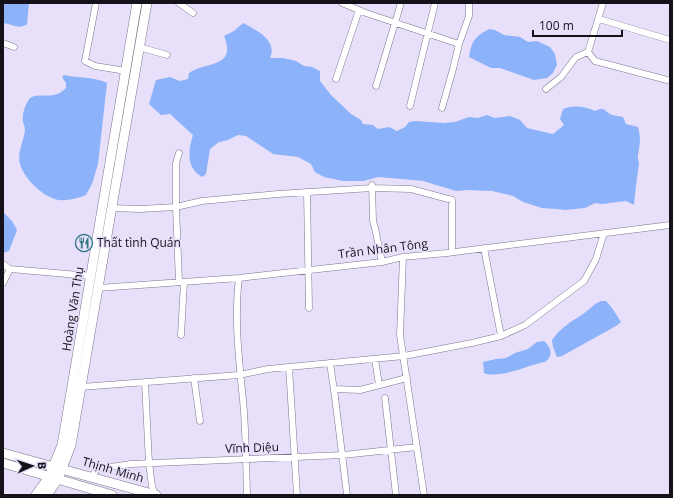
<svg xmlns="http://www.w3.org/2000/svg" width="673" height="498" font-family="'Open Sans',sans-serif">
  <rect width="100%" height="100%" fill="#e8e0fa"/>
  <path fill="#8cb2fa" d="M3,3H29L27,24C20,30 11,24 3,23Z
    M243,23C256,30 278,40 270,58H283L296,61L304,66L312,67L320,71V81L331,95L351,114L361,120L363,124L373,125L378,129L389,127L397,131L405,127L409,122L415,121L444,123L455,122L469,117L478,118L487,115L495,118L510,116L520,120L527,128L553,134L564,125L560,119L563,109C573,105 585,106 595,111C606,106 604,112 612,115C616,116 619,116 623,117L626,124L638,127C641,137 640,145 638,155C637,158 639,161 639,164C637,178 635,191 634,205L626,201L602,204L595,203L585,208L565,210L557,209L542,208L523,202L513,196L492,191L467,190L456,191L423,181L413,180L378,177L364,181H343L324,177L315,172L311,164L298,157L273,154L246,136L238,135L228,140L219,142L210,149L206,174L202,177C186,168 188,151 193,135L170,114L161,115L149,104L156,80L170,77L180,81L188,79L189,73C207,61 237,68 224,36L234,31Z
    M489,29L495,30L504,35L520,37L528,42L537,41L550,47L555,54L557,65L553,73L547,78L534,80L500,68H491L469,57C472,40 475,37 489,29Z
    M64,75C78,78 96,77 107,83L98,164L92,184L86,195C79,198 67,201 59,200C44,198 26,180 21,167C16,154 23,143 25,131C25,127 24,125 23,122C22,114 24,108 28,101C35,89 52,103 66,88V83L62,77Z
    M3,212L12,221L17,230L9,251L3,253Z
    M601,301H606L612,308L621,322L616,326L562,356L557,357L553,347L552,340C561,327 571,322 583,314C590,309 594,304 601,301Z
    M544,341C551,347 554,356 545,362C527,365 502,379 484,373L483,362L496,359L506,358L515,353L528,349L537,342Z"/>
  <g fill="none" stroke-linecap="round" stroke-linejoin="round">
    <g stroke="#7c758c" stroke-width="7">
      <path id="street" d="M96,3L85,61L95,66L126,71
        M179,3L193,13
        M342,3L366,13L459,44
        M603,3L588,52L595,61L667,80L670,79
        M599,19L670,40
        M3,43L14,47
        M139,47L167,55
        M336,79L359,10
        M376,86L401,3
        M546,89L561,77L576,57L588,52
        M410,106L435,3
        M442,108L453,69L459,44L469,16V3
        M372,185L373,221L375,228L382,262
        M307,192L309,308
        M111,208L140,209L176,207L202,201L278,194L372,188L411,189L452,200V252
        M484,248L501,336
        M403,257L400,335L424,495
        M3,264L10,269L90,276
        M239,278C234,318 239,360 243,400C246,431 246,463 247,495
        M179,282L176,207V163L179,153
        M3,283L10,269
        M98,288L239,278L382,262L403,257L447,253L670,225
        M181,335L184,282
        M375,359L379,385
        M330,363L335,397L347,495
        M289,367L297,495
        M194,378L200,421
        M145,382L149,463L152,486L155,495
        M81,387L239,375L268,369L404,356L472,343L501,336L525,325L584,281L596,259L604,233
        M334,389L360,390L407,378
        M385,398L396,495
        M92,476L97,469L131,464L343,455L417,447"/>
    </g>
    <g stroke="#7c758c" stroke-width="10">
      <path id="secondary" d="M3,453L156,495
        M3,463L112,495
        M36,495L49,477L62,445L137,3
        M47,495L58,479L71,445L147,3"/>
    </g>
    <use href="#street" stroke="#fff" stroke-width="6"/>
    <use href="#secondary" stroke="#fff" stroke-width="9"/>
  </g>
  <defs>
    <g id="restaurant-ring" transform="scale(0.9)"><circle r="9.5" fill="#e8e0fa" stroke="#327983" stroke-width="1.5"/><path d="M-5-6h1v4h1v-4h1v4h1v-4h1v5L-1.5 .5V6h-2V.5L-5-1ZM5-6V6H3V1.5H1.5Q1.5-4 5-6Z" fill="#327983"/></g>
  </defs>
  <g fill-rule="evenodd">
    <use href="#restaurant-ring" x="84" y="243"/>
  </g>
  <g text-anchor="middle" stroke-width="3" stroke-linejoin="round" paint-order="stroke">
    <g font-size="12" fill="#14111a" stroke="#e8e0fa" text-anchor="start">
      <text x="97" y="247">Thất tình Quán</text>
    </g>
    <g font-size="12" fill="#14111a" stroke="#e8e0fa">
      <text transform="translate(383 249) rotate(-7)" y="4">Trần Nhân Tông</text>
      <text transform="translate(73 309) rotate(-81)" y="4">Hoàng Văn Thụ</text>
      <text transform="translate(252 448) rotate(-2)" y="4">Vĩnh Diệu</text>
      <text transform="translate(113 470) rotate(16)" y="4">Thịnh Minh</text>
    </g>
  </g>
  <rect width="673" height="498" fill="none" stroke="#14111a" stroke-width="8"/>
  <g transform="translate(32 466) rotate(87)" stroke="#e8e0fa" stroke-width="3" paint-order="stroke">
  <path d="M0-3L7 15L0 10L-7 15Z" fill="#14111a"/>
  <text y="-6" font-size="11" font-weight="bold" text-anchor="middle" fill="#14111a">B</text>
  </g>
  <path d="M533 30v6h89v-6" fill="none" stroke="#14111a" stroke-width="2"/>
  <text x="539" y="30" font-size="12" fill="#14111a" stroke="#e8e0fa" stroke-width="3" paint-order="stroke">100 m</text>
</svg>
